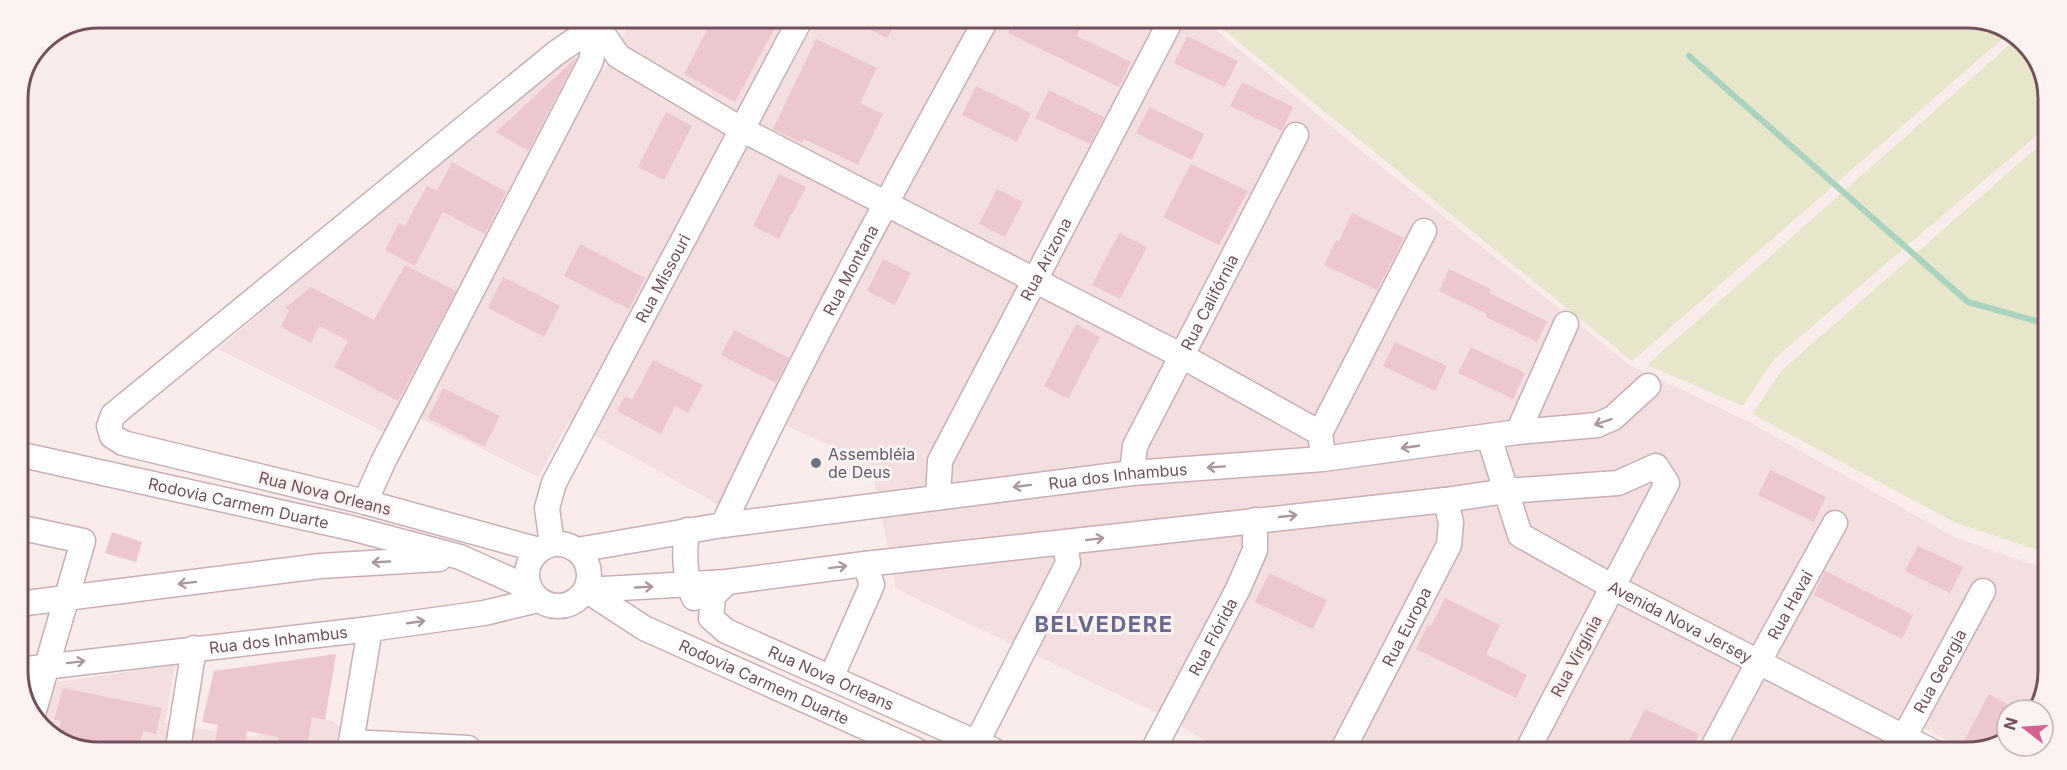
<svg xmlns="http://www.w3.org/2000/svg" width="2067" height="770" font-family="Inter,sans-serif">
  <rect width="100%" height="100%" fill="#fbecec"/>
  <path fill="#f3dee0" d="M632,19L1205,21L1354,145L1630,365L1749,422L1954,537L2045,569V697L2034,710H2007V740L1968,752L1901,715L1881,752L1222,750L1161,715L896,589L871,464L767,417L719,505L569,421L538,477L397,407L384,432L218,349L568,54L604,71Z
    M175,665L165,723L258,738L268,707L333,721L363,748H73L35,720L23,687Z"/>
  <path fill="#e7e6cb" d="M1213,21L1994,22L2009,33L1632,361Z
    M2016,39L2032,50L2049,94V125L1774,359L1743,406L1647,365Z
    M2048,138L2046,553L1956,523L1752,414L1782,370Z"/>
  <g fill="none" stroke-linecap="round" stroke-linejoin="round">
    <path stroke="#a9d3bf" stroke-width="6" d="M1689,56L1968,302L2047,324"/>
  </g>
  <path fill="#edc7d0" d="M713,19L779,20L735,102L684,74Z
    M850,20H897L887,38Z
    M1014,20H1084L1077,36L1131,62L1119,87L1008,33Z
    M1187,36L1238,61L1225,87L1174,63Z
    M816,39L877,68L860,103L883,114L858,165L804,139L802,143L773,129Z
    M577,57L528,151L496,132Z
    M1242,82L1293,107L1282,131L1230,106Z
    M976,86L1031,113L1017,142L962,115Z
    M1049,90L1104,117L1090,144L1035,118Z
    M1149,107L1204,134L1192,160L1136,133Z
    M666,112L692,126L664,180L638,167Z
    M452,162L506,192L485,234L443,212L415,266L385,250L399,223L405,226L427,186L437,191Z
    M1191,164L1248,191L1219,245L1163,217Z
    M779,174L806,187L779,239L753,226Z
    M997,189L1023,202L1005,237L979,224Z
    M1352,213L1404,238L1377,290L1324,265L1336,240L1339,241Z
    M1119,233L1147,247L1120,299L1092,285Z
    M580,244L645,278L629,309L564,276Z
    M883,259L911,273L895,305L867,291Z
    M405,265L456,291L398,401L334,367L348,341L319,326L311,343L281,327L289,310L285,308L311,287L374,320Z
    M1449,269L1491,289L1489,293L1547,321L1537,342L1486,317L1487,314L1439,291Z
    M503,277L560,306L544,337L488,308Z
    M1076,324L1100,337L1068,399L1044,386Z
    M734,330L789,358L776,383L721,355Z
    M1395,342L1447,366L1435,391L1383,366Z
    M1471,347L1525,373L1513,399L1458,373Z
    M653,360L703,385L688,413L675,406L661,434L617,411L625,396L632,400Z
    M443,388L500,416L484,447L428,418Z
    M1770,470L1826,497L1814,522L1758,495Z
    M112,532L142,542L136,562L105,553Z
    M1918,546L1963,567L1950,593L1905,571Z
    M1825,571L1913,615L1902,639L1814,595Z
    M1269,573L1327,600L1313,629L1255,602Z
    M1445,598L1500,625L1486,654L1527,675L1516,698L1416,649L1428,625L1431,626Z
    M336,654L325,720L312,717L307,748H277L278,737L247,731L245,748H214L218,725L202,722L214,671Z
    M63,688L162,708L156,734L143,731L139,748H73L58,736L61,721L54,720Z
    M1989,694L2007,704V733L2003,741L1968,752H1958Z
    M1645,709L1699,734L1691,751H1624Z"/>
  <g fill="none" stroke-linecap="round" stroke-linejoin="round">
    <g stroke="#c9afb5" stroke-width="27">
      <g id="minor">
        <path d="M597,25L618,56L741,129L1180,355L1320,433"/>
        <path d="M1518,432L1566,324"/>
        <path id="s1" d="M1489,437L1520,535L1613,587L1933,752"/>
        <path d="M1322,448L1320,433L1424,231"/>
        <path id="s2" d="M18,454L351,528L460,557L529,588"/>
        <path id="s3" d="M1132,473L1135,446L1296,135"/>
        <path id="s4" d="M938,497L940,461L1168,26"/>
        <path d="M365,502L383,462L591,61L597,25"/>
        <path id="s5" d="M723,525C803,353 895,186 986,20"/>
        <path d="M18,527L83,541L33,714"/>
        <path d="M687,530C684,554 684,576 694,598"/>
        <circle cx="558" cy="575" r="31"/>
        <path id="s6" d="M552,544L547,508L554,483L800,20"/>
        <path d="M539,550L365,502L123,443L112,436L109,426L113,415L556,53L597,25L603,19"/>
        <path id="s7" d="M577,550L723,525L1132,473L1323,459L1518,432L1597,425L1613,418L1648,386"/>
        <path id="s8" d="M727,582L713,596L711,618L726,631L993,750"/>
        <path d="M586,590L727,582L865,564L1445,500L1506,491L1618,483L1656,466L1667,483L1527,751"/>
        <path id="s9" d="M586,590L644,628L916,750"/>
        <path d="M18,604L320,566L439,559"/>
        <path id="s10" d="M18,670L370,629L484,613L538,600"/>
        <path d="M831,678L872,585L865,564"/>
        <path d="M351,742L468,748"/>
        <path d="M977,742L1068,563L1065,543"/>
        <path d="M178,748L194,648"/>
        <path d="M350,748L370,629"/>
        <path id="s11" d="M1153,750L1238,589L1255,550V520"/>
        <path id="s12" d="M1342,751L1449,545L1451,522L1445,500"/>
        <path id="s13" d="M1711,751L1758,663L1835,523"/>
        <path id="s14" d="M1896,752L1983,591"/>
      </g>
    </g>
    <use href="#minor" stroke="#fff" stroke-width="24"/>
  </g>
  <defs><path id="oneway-shaft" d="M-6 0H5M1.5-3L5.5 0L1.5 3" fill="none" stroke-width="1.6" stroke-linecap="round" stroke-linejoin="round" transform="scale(1.5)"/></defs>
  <g stroke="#ab979d">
    <use href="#oneway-shaft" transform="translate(1603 422) rotate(161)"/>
    <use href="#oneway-shaft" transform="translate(1410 447) rotate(172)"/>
    <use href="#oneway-shaft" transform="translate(1216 467) rotate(176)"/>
    <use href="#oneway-shaft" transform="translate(1022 486) rotate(173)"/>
    <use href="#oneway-shaft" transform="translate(1288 516) rotate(-6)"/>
    <use href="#oneway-shaft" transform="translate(1095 539) rotate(-7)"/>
    <use href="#oneway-shaft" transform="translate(381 562) rotate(176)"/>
    <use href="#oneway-shaft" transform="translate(838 567) rotate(-7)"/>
    <use href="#oneway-shaft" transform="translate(187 583) rotate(173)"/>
    <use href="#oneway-shaft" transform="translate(644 587) rotate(-3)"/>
    <use href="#oneway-shaft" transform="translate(416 622) rotate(-8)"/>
    <use href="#oneway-shaft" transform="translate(76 662) rotate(-7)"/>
  </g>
  <circle fill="#6b7280" stroke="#fdf2f2" stroke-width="2" cx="816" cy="463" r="6"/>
  <g text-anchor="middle" stroke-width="6" stroke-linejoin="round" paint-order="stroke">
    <g font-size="16" fill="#73515b" stroke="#fdf2f2">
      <text dy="6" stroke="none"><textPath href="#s4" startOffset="264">Rua Arizona</textPath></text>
      <text dy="6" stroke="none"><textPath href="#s5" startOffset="285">Rua Montana</textPath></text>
      <text dy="6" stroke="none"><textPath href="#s6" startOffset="294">Rua Missouri</textPath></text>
      <text dy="6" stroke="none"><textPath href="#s3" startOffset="189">Rua Califórnia</textPath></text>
      <text dy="6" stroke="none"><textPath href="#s7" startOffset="546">Rua dos Inhambus</textPath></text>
      <text transform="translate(325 493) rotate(14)" y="6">Rua Nova Orleans</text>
      <text dy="6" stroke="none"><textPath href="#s2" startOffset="226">Rodovia Carmem Duarte</textPath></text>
      <text dy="6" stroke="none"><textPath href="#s13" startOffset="166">Rua Havaí</textPath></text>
      <text dy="6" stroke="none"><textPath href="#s1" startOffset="285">Avenida Nova Jersey</textPath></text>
      <text dy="6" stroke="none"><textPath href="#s12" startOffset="140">Rua Europa</textPath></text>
      <text dy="6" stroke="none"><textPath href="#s11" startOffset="128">Rua Flórida</textPath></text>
      <text dy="6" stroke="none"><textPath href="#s10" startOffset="262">Rua dos Inhambus</textPath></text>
      <text transform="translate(1576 656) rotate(-62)" y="6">Rua Virgínia</text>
      <text dy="6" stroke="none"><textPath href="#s14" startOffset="92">Rua Georgia</textPath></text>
      <text dy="6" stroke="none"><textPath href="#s8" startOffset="177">Rua Nova Orleans</textPath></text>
      <text dy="6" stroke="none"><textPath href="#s9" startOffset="201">Rodovia Carmem Duarte</textPath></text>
    </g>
    <g font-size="16" fill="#5b616d" stroke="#fdf2f2" text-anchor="start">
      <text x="828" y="460">Assembléia<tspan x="828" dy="18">de Deus</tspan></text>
    </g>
    <g font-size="22" font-weight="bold" letter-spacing="1.5" fill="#6a698e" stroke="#fdf2f2">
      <text x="1104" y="632">BELVEDERE</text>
    </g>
  </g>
  <path d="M0 0H2067V770H0ZM99 28H1967A71 71 0 0 1 2038 99V671A71 71 0 0 1 1967 742H99A71 71 0 0 1 28 671V99A71 71 0 0 1 99 28Z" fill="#fdf2f2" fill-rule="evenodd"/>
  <path fill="none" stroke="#73515b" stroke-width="3" d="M99 28H1967A71 71 0 0 1 2038 99V671A71 71 0 0 1 1967 742H99A71 71 0 0 1 28 671V99A71 71 0 0 1 99 28Z"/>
  <g transform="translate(2025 728) rotate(287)"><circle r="28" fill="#fdf2f2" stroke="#c6b2b6" stroke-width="1.5"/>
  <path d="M0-4.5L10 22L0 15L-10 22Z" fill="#d56091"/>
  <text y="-9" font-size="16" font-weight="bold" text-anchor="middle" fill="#73515b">N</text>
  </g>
</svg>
